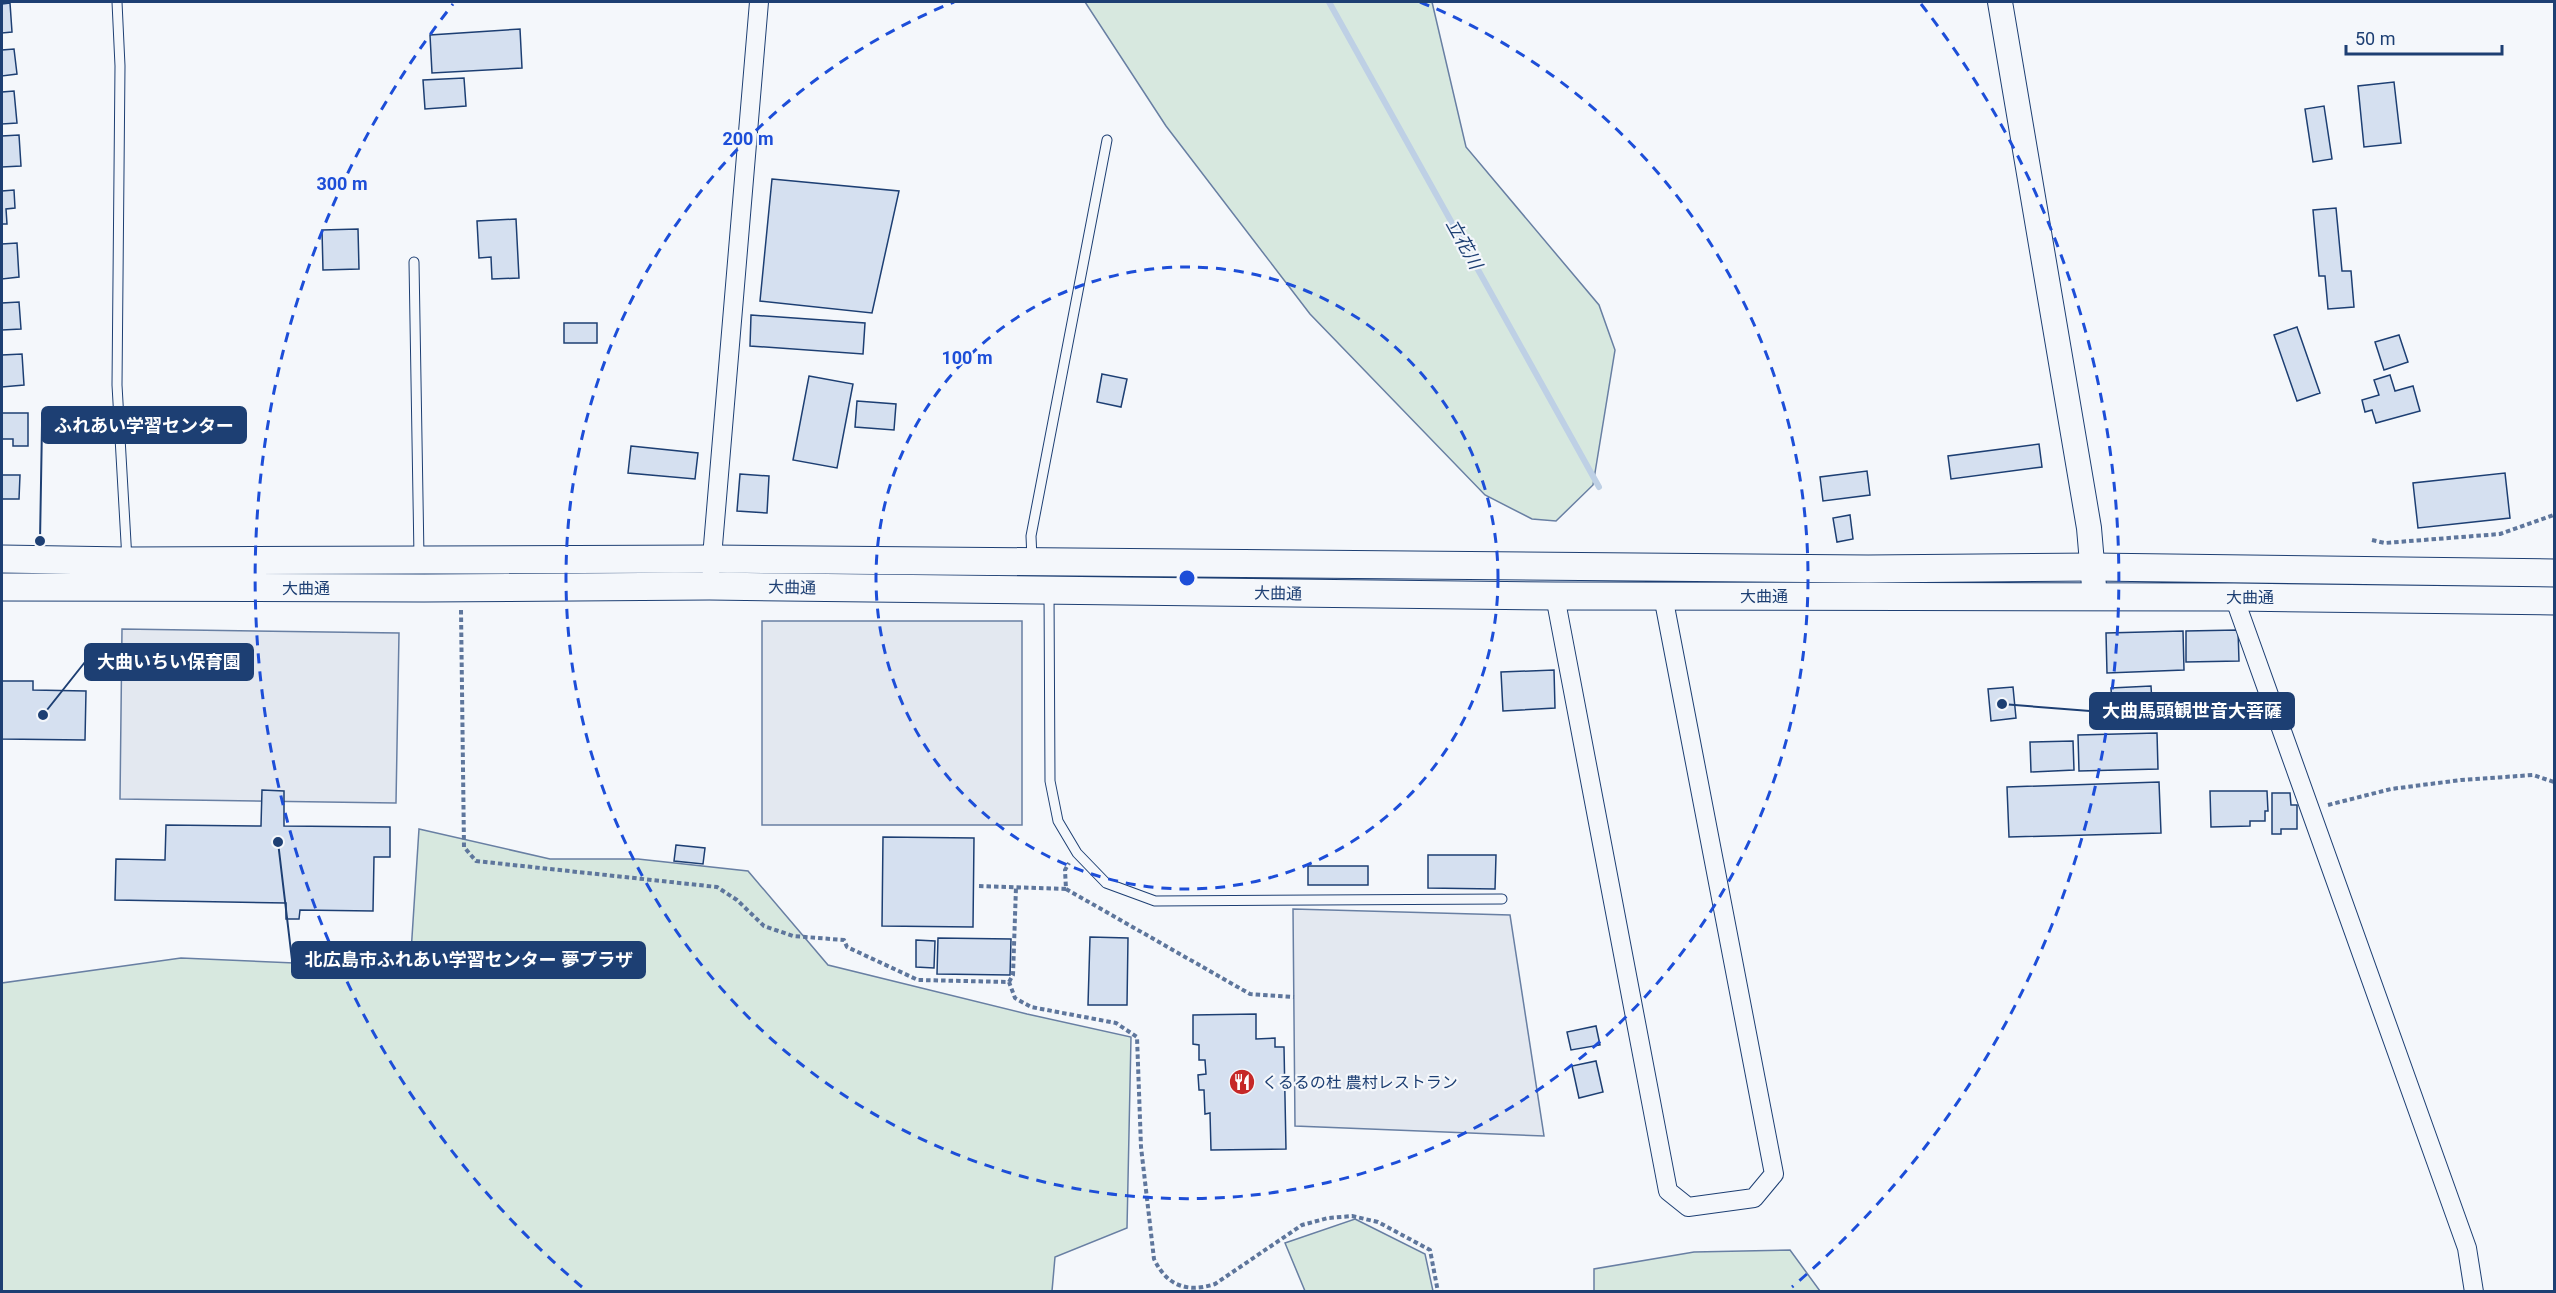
<svg xmlns="http://www.w3.org/2000/svg" width="2556" height="1293" font-family="Roboto,'Noto Sans JP',sans-serif">
  <rect width="100%" height="100%" fill="#f4f7fb"/>
  <path fill="#d7e8df" stroke="#687fa3" stroke-width="1.5" d="M1085,2H1432L1466,147L1599,305L1615,350L1593,485L1556,521L1532,519L1485,495L1310,314L1166,126Z
    M419,829L550,859H638L748,871L828,965L1027,1014L1131,1037L1127,1228L1055,1257L1052,1291H2V983L181,958L410,968Z
    M1355,1219L1425,1254L1433,1291H1305L1285,1243Z
    M1790,1250L1820,1291H1594V1269L1694,1252Z"/>
  <path fill="#e3e8f0" stroke="#687fa3" stroke-width="1.5" d="M762,621H1022V825H762Z
    M122,629L399,633L396,803L120,799Z
    M1293,909L1510,915L1544,1136L1295,1126Z"/>
  <g fill="none" stroke-linecap="round" stroke-linejoin="round">
    <path stroke="#bed0e5" stroke-width="6" d="M1329,2L1599,487"/>
  </g>
  <path fill="#d5e0f0" stroke="#1d3f73" stroke-width="1.5" d="M10,3L12,32L2,33V4Z
    M520,29L522,68L432,73L430,35Z
    M14,49L17,74L2,76V50Z
    M464,78L466,106L425,109L423,80Z
    M2394,82L2401,143L2364,147L2358,86Z
    M14,91L17,123L2,124V92Z
    M2324,106L2332,159L2313,162L2305,109Z
    M19,135L21,166L2,167V136Z
    M772,179L899,191L872,313L760,301Z
    M14,190L15,208L6,209L7,224H2V191Z
    M2336,208L2342,271H2351L2354,307L2328,309L2325,276H2319L2313,210Z
    M516,219L519,278L492,279L491,257L479,258L477,221Z
    M358,229L359,269L323,270L322,230Z
    M17,243L19,277L2,279V244Z
    M19,302L21,329L2,330V303Z
    M751,315L865,323L863,354L750,346Z
    M564,323H597V343H564Z
    M2297,327L2320,393L2297,401L2274,335Z
    M2399,335L2408,362L2384,370L2375,342Z
    M22,354L24,385L2,387V355Z
    M1102,374L1127,379L1121,407L1097,402Z
    M2390,375L2395,391L2413,386L2420,411L2376,423L2372,410L2365,412L2362,400L2379,395L2374,380Z
    M809,376L853,384L837,468L793,460Z
    M857,401L896,404L894,430L855,427Z
    M2,413H28V446H13V439H2Z
    M2039,444L2042,467L1951,479L1948,456Z
    M631,446L698,453L695,479L628,473Z
    M1867,471L1870,495L1823,501L1820,477Z
    M2505,473L2510,518L2418,528L2413,483Z
    M740,474L769,476L767,513L737,511Z
    M2,475H20L19,499H2Z
    M1850,515L1853,539L1837,542L1833,518Z
    M2238,630L2239,661L2186,662V631Z
    M2183,631L2184,670L2107,673L2106,633Z
    M1554,670L1555,708L1503,711L1501,672Z
    M2,681H33V690L86,691L85,740L2,739Z
    M2151,686L2153,720L2113,722L2111,688Z
    M2013,687L2016,718L1991,721L1988,689Z
    M2157,733L2158,769L2079,771L2078,735Z
    M2073,741L2074,770L2031,772L2030,742Z
    M2159,782L2161,833L2009,837L2007,787Z
    M262,790L284,791V826L390,827V857H374L373,911L300,910L299,919H286V903L115,900L116,859L165,860L166,825L261,826Z
    M2210,791H2267L2268,811H2265V821H2250V826L2211,827Z
    M2272,793H2290L2291,805H2297V829H2281V834H2272Z
    M883,837L974,838L973,927L882,926Z
    M676,845L705,848L703,864L674,861Z
    M1428,855H1496L1495,889L1428,888Z
    M1308,866H1368V885H1308Z
    M1090,937L1128,938L1127,1005H1088Z
    M938,938L1011,939L1010,975L937,974Z
    M916,940L935,941L934,968L916,967Z
    M1256,1014V1039L1275,1038V1047H1284L1286,1149L1211,1150L1210,1113L1205,1114L1204,1090H1199L1198,1075L1206,1074L1205,1060H1199V1045L1193,1044V1015Z
    M1596,1026L1600,1045L1571,1050L1567,1032Z
    M1596,1061L1603,1092L1579,1098L1572,1066Z"/>
  <g fill="none" stroke-linecap="round" stroke-linejoin="round">
    <g stroke="#1d3f73" stroke-width="11">
      <path id="service" d="M117,2L120,66L117,385L127,560
        M414,262L419,557
        M1032,559L1031,536L1107,140
        M1049,592L1050,781L1058,821L1077,853L1106,883L1155,901L1502,899"/>
    </g>
    <g stroke="#1d3f73" stroke-width="20">
      <path id="minor" d="M711,569L759,2
        M1555,596L1668,1191L1688,1207L1754,1198L1774,1174L1663,596
        M2234,597L2467,1248L2474,1292"/>
    </g>
    <g stroke="#1d3f73" stroke-width="26">
      <path id="tertiary" d="M2000,2L2089,528L2095,598"/>
    </g>
    <g stroke="#1d3f73" stroke-width="29">
      <path id="secondary" d="M2,559L127,561L713,559L1868,569L2093,567L2554,573
        M2,587L424,588L709,586L1555,596L2234,597L2554,601"/>
    </g>
    <path stroke="#5e769c" stroke-width="4" stroke-dasharray="4.5 3" stroke-linecap="butt" d="M2372,540L2385,543L2500,534L2554,515
      M461,610L464,847L476,861L717,887L737,900L764,926L793,936L844,940L847,947L918,980L1009,982L1015,998L1031,1007L1116,1023L1137,1037L1141,1147L1154,1259C1167,1286 1187,1293 1215,1284L1302,1225L1328,1218L1352,1216L1378,1222L1430,1250L1438,1292
      M2328,805L2391,789L2461,780L2533,775L2554,782
      M979,886L1066,889L1065,870L1069,863
      M1066,889L1250,994L1294,997
      M1009,982L1013,975L1016,887"/>
    <use href="#service" stroke="#f4f7fb" stroke-width="9"/>
    <use href="#minor" stroke="#f4f7fb" stroke-width="18"/>
    <use href="#tertiary" stroke="#f4f7fb" stroke-width="24"/>
    <use href="#secondary" stroke="#f4f7fb" stroke-width="27"/>
  </g>
  <g fill="none" stroke="#1d4ed8" stroke-width="3" stroke-dasharray="10 8">
    <circle cx="1187" cy="578" r="311"/>
    <path d="M1420 2A621 621 0 1 1 954 2"/>
    <path d="M582 1287A932 932 0 0 1 453 4M1921 4A932 932 0 0 1 1792 1287"/>
  </g>
  <defs>
    <g id="restaurant-disc" transform="scale(1.35)"><circle r="9.5" fill="#c62828" stroke="#f4f7fb"/><path d="M-5-6h1v4h1v-4h1v4h1v-4h1v5L-1.5 .5V6h-2V.5L-5-1ZM5-6V6H3V1.5H1.5Q1.5-4 5-6Z" fill="#fff"/></g>
  </defs>
  <g fill-rule="evenodd">
    <use href="#restaurant-disc" x="1242" y="1082"/>
  </g>
  <g text-anchor="middle" stroke-width="4.5" stroke-linejoin="round" paint-order="stroke">
    <g font-size="16" fill="#1d3f73" stroke="#f4f7fb">
      <text transform="translate(792 587) rotate(1)" y="6">大曲通</text>
      <text x="306" y="594">大曲通</text>
      <text transform="translate(1278 593) rotate(1)" y="6">大曲通</text>
      <text x="1764" y="602">大曲通</text>
      <text x="2250" y="603">大曲通</text>
    </g>
    <g font-size="16" fill="#1d3f73" stroke="#f4f7fb" text-anchor="start">
      <text x="1262" y="1088">くるるの杜 農村レストラン</text>
    </g>
    <g font-size="18" font-style="italic" fill="#1d3f73" stroke="#f4f7fb">
      <text transform="translate(1464 244) rotate(61)" y="6">立花川</text>
    </g>
  </g>
  <circle cx="1187" cy="578" r="9" fill="#1d4ed8" stroke="#f4f7fb" stroke-width="3"/>
  <g font-size="18" text-anchor="middle" font-weight="bold" fill="#1d4ed8" stroke="#f4f7fb" stroke-width="4.5" stroke-linejoin="round" paint-order="stroke">
    <text x="748" y="145">200 m</text>
    <text x="342" y="190">300 m</text>
    <text x="967" y="364">100 m</text>
  </g>
  <path fill="none" stroke="#1d3f73" stroke-width="2" d="M40 541L42 425M43 715L85 662M2002 704L2090 711M278 842L292 960"/>
  <g fill="#1d3f73" stroke="#f4f7fb" stroke-width="2">
    <circle cx="40" cy="541" r="6"/>
    <circle cx="43" cy="715" r="6"/>
    <circle cx="2002" cy="704" r="6"/>
    <circle cx="278" cy="842" r="6"/>
  </g>
  <g fill="#1d3f73" stroke="#1d3f73" stroke-width="2">
    <rect x="42" y="407" width="204" height="36" rx="6"/>
    <rect x="85" y="644" width="168" height="36" rx="6"/>
    <rect x="2090" y="693" width="204" height="36" rx="6"/>
    <rect x="292" y="942" width="353" height="36" rx="6"/>
  </g>
  <g font-size="18" text-anchor="middle" font-weight="bold" fill="#fff">
    <text x="144" y="432">ふれあい学習センター</text>
    <text x="169" y="668">大曲いちい保育園</text>
    <text x="2192" y="717">大曲馬頭観世音大菩薩</text>
    <text x="469" y="966">北広島市ふれあい学習センター 夢プラザ</text>
  </g>
  <rect width="2556" height="1293" fill="none" stroke="#1d3f73" stroke-width="6"/>
  <path d="M2346 45v9h156v-9" fill="none" stroke="#1d3f73" stroke-width="3"/>
  <text x="2355" y="45" font-size="18" fill="#1d3f73" stroke="#f4f7fb" stroke-width="4.5" paint-order="stroke">50 m</text>
</svg>
